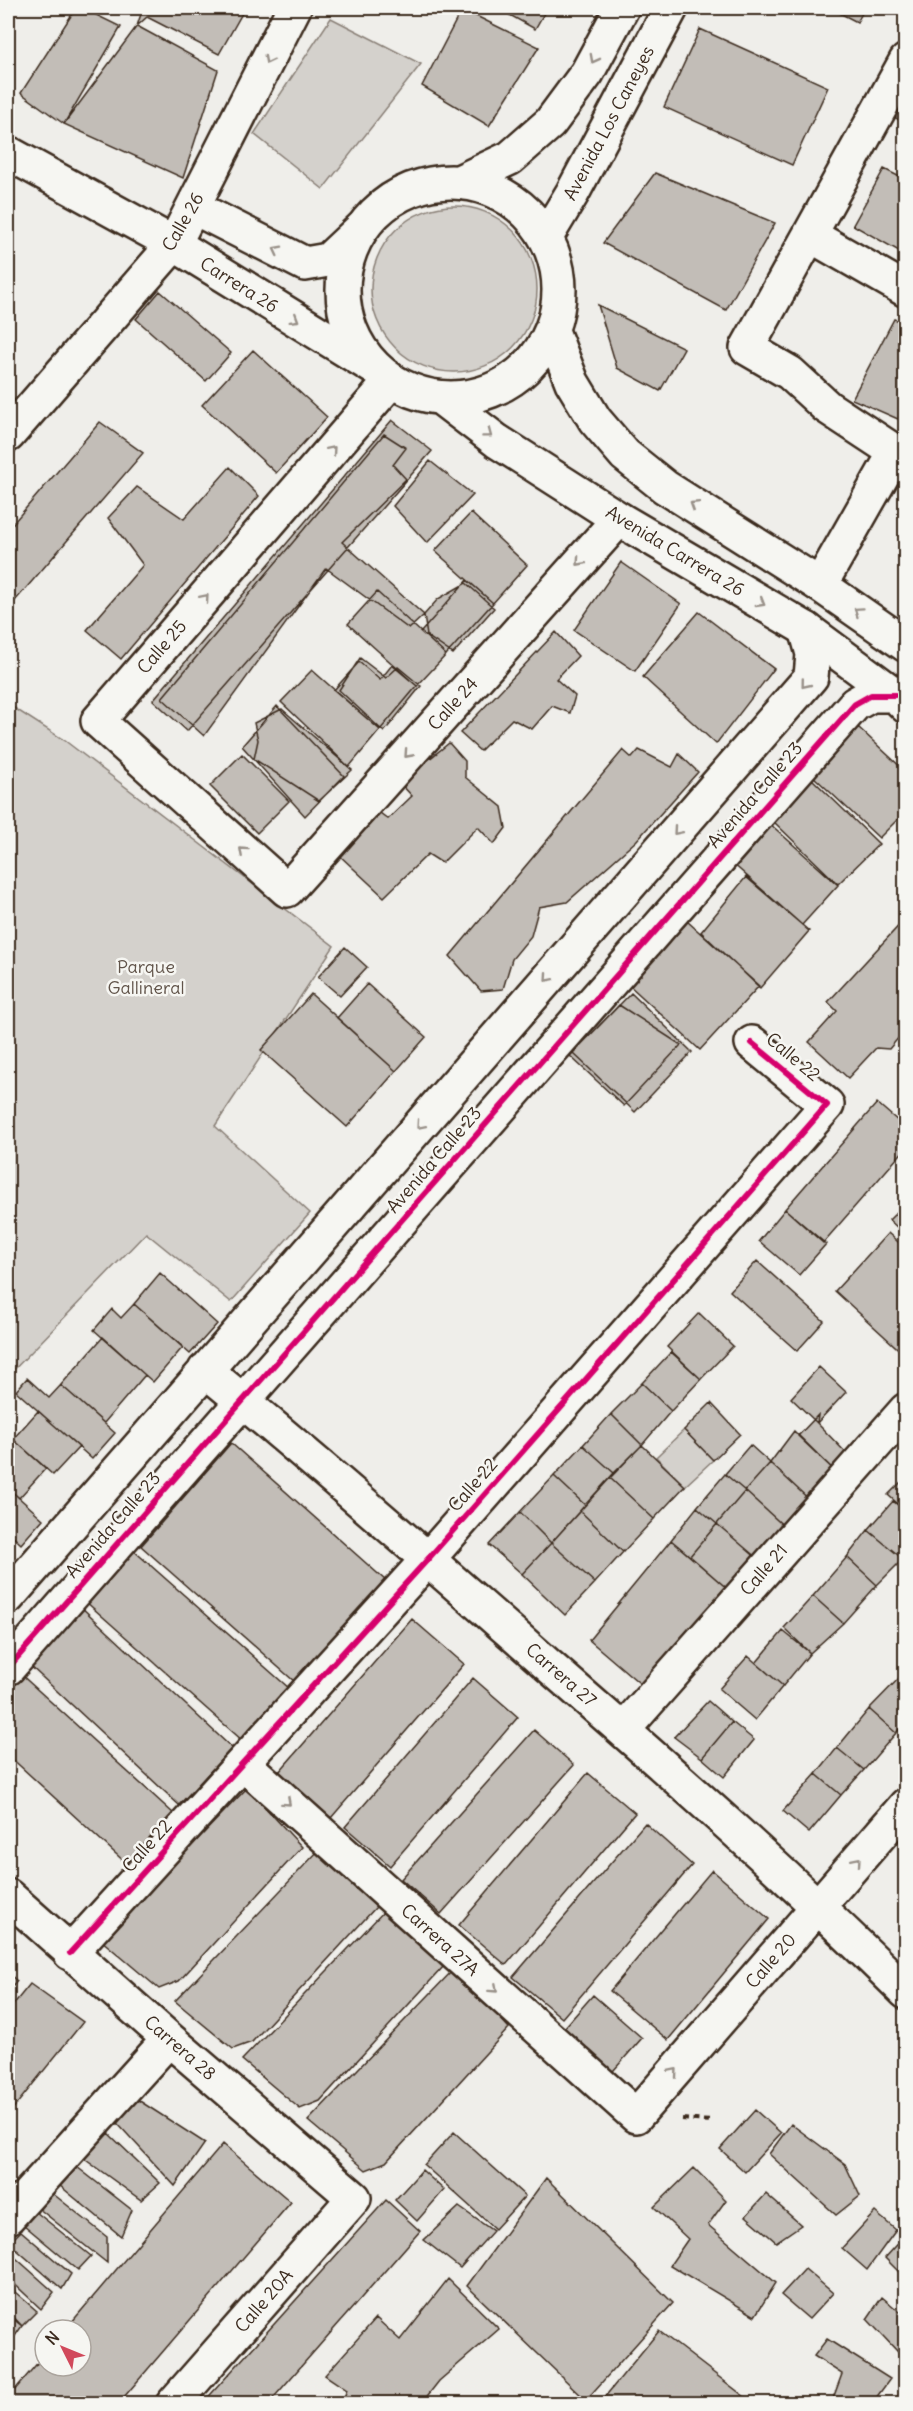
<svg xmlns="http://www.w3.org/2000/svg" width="913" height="2411" font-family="Delius,sans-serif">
  <rect width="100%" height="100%" fill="#efeeea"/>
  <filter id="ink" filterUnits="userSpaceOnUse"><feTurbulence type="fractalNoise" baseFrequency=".0167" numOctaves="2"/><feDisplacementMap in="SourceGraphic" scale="12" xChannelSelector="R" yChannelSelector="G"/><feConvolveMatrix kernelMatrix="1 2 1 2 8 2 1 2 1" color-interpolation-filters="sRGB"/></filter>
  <g filter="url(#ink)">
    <path fill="#d4d1cc" stroke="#887e75" stroke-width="1.5" d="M331,18L421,64L323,189L254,134Z
      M371 289a83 83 0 1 1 166 0a83 83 0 1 1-166 0Z
      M8,704L64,740L334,946L215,1126L310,1213L231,1302L146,1233L8,1376Z
      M684,1430L713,1460L685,1486L656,1457Z"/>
    <path fill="#c2bdb7" stroke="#3b2a1e" stroke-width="1.5" d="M76,8H82L121,27L64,124L21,93Z
      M143,8H245L219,54L147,17L137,26Z
      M497,8H547L535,29Z
      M830,8H865L857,22Z
      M462,9L539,47L489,126L422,86Z
      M137,26L218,70L183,178L64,124Z
      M700,29L828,87L792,165L664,107Z
      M906,80V125L892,115Z
      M884,169L906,180V255L853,225Z
      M655,173L775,223L726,310L603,243Z
      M160,291L231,353L206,381L136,319Z
      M598,305L684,348L660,391L617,368Z
      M894,319L906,323V407L898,419L852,399Z
      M253,350L327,417L276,473L202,405Z
      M392,420L432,451L187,731L153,700Z
      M100,422L143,453L8,609V529Z
      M384,434L406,448L393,465L406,479L342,542L424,615L409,629L326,568L204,736L162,698Z
      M430,461L473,495L427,543L393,506Z
      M230,467L259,496L121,659L87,630L143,565L108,518L137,487L184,519Z
      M471,513L527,565L493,603L435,551Z
      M621,562L681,604L635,671L574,630Z
      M467,580L493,603L446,655L421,632Z
      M466,583L494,608L453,654L427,636L424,615L438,599Z
      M377,592L446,655L417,686L348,624Z
      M699,612L774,669L716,744L643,677Z
      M556,632L578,656L556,679L575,696L570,713L552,706L532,729L512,719L480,751L460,733Z
      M360,658L386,678L398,667L421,686L384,732L339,690Z
      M359,662L380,680L392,665L417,686L380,730L334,690Z
      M312,670L380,730L349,767L281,702Z
      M277,706L344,776L305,816L242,746Z
      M282,709L352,770L319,801L254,759L258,740L254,723Z
      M858,727L906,772V811L879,838L813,776Z
      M449,743L465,761V777L502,807L506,828L494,844L478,827L442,863L428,854L384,897L339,855L376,810L388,819L412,796L400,783Z
      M623,750L632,758L639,750L672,767L679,754L698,772L636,841L567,902L539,907L531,936L512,959L503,989L481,991L450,956Z
      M242,754L289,801L257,833L210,786Z
      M812,779L879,844L838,884L773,821Z
      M768,822L838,885L802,925L731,862Z
      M746,877L809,931L760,988L701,932Z
      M906,918V1029L889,1049L876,1048L848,1078L809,1042L837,1011L828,1002Z
      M687,921L759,986L700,1050L629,985Z
      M345,947L367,967L340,996L318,977Z
      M367,984L426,1037L396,1071L337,1018Z
      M631,993L692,1052L635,1112L573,1053Z
      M311,994L396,1071L347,1127L261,1050Z
      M619,1005L681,1045L624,1106L570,1056Z
      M877,1103L906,1128V1148L823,1243L785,1209Z
      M906,1203V1235L889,1220Z
      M785,1209L826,1244L799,1275L759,1241Z
      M888,1233L906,1249V1356L835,1291Z
      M757,1261L824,1321L797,1351L730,1291Z
      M160,1273L217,1324L190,1354L134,1304Z
      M134,1304L183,1347L153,1382L94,1330L112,1309L121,1318Z
      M699,1313L733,1346L701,1379L667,1347Z
      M103,1337L145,1375L104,1423L61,1385Z
      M671,1352L701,1379L671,1411L642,1383Z
      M819,1367L846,1392L817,1423L791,1398Z
      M27,1378L49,1398L61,1385L115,1433L92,1459L16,1391Z
      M642,1383L671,1411L642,1445L611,1414Z
      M711,1403L740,1434L713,1460L684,1430Z
      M38,1411L79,1447L53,1475L13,1439Z
      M611,1414L642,1445L614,1473L583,1445Z
      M818,1415L817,1423L854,1461L840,1476L798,1436Z
      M794,1431L840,1476L814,1504L770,1463Z
      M13,1439L46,1468L19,1498L8,1488V1445Z
      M231,1443L385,1580L295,1682L141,1546Z
      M583,1445L614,1473L585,1505L554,1476Z
      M642,1445L685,1486L654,1519L610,1478Z
      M750,1445L770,1463L745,1491L725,1474Z
      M770,1463L814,1504L787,1529L745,1491Z
      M725,1474L745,1491L717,1524L697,1507Z
      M554,1476L585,1505L551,1543L520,1512Z
      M906,1477V1511L888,1495Z
      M610,1478L654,1519L623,1552L580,1511Z
      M8,1488L43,1519L21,1544L8,1532Z
      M745,1491L787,1529L758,1559L717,1524Z
      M893,1501L906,1512V1557L903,1559L868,1530Z
      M697,1507L717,1524L690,1556L671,1540Z
      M580,1511L623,1552L595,1583L551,1543Z
      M520,1512L551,1543L522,1574L489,1545Z
      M717,1524L758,1559L730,1591L690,1556Z
      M868,1530L903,1559L877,1585L847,1557Z
      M671,1540L730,1591L644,1687L589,1640Z
      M551,1543L595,1583L565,1615L522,1574Z
      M132,1549L290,1689L243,1741L85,1601Z
      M847,1557L877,1585L843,1623L813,1596Z
      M813,1596L843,1623L810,1653L784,1628Z
      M79,1605L232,1748L179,1805L26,1662Z
      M412,1619L464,1664L331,1818L279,1772Z
      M783,1631L810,1653L783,1686L756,1663Z
      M748,1656L783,1686L755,1720L719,1689Z
      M17,1671L174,1814L128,1865L8,1755V1682Z
      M906,1671V1722L896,1733L869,1709Z
      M473,1678L518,1717L390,1866L345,1827Z
      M708,1701L732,1722L702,1758L674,1737Z
      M869,1709L896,1733L864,1770L837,1748Z
      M732,1722L754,1740L724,1777L702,1758Z
      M534,1730L574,1765L441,1914L401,1879Z
      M837,1748L864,1770L841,1795L816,1774Z
      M588,1773L635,1813L506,1965L459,1925Z
      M816,1774L841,1795L809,1833L783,1811Z
      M247,1788L302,1847L179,1981L159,1989L101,1940Z
      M645,1823L692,1865L562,2018L513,1977Z
      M320,1849L376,1907L252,2042L233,2049L175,2001Z
      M712,1870L769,1919L668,2040L610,1991Z
      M388,1907L444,1966L320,2101L300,2109L242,2060Z
      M454,1969L509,2028L386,2162L366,2170L308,2121Z
      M8,1973L17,1981L8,1992Z
      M30,1984L83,2022L8,2115V2011Z
      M593,1995L642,2038L607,2078L558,2035Z
      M135,2098L205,2143L175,2186L117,2123Z
      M755,2110L781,2133L745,2172L720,2149Z
      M791,2124L845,2164L860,2196L836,2215L769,2154Z
      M454,2132L525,2196L495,2229L424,2165Z
      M108,2133L160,2183L141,2200L83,2158Z
      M223,2144L291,2202L118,2404H8V2398L45,2354V2366H81V2330H65Z
      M77,2167L132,2210L121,2236L59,2185Z
      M694,2168L726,2200L708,2225L776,2283L755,2316L670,2265L688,2239L654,2207Z
      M422,2170L444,2190L417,2221L395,2200Z
      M546,2178L673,2303L586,2400L467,2286Z
      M52,2193L107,2237V2263L38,2208Z
      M766,2194L801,2225L776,2242L746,2216Z
      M386,2200L420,2231L268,2404H202Z
      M459,2207L493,2231L460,2268L424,2240Z
      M36,2212L91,2256L78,2270L24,2225Z
      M875,2212L896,2230L867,2270L842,2248Z
      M21,2231L71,2274L62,2289L9,2243Z
      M906,2235V2279L885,2258Z
      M8,2251L54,2292L41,2309L8,2278Z
      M805,2269L833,2293L809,2319L781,2295Z
      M448,2279L499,2329L439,2381L421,2404H341L347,2390L325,2375L376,2318L400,2340Z
      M8,2286L37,2311L22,2326L8,2311Z
      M882,2297L906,2317V2341L898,2352L867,2319Z
      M8,2315L22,2326L8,2346Z
      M659,2331L754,2404H599Z
      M827,2339L890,2379L876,2398L882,2404H831L842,2374L814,2356Z"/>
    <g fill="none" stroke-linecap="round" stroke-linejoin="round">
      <g stroke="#3b2a1e" stroke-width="38">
        <path id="minor" d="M906,61L747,348L790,373L827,407L906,459
          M8,153L174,244L375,368
          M193,207L305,264L328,260L362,228
          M810,235L906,290
          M391,381L98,721L287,890L619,519
          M8,435L174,244L294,8
          M820,585L895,453
          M205,1370C322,1466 435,1565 548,1665C670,1771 791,1878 906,1992
          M8,1597L811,677L813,654L806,629
          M8,1668L855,704L871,695H895
          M623,1730L906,1410
          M243,1763L636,2116L906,1805
          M8,1896L169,2039L354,2198L173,2404
          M70,1953L428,1559L827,1105L752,1043
          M8,2217L169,2039"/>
      </g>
      <g stroke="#3b2a1e" stroke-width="38">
        <path id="major" d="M343 290a108 108 0 1 1 216 0a108 108 0 1 1-216 0Z
          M459,182L510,158L550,123L587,73L622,8
          M546,237L573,192L671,8
          M552,331L572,382L595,420L625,455L665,487L820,585L906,645
          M442,399L497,441L619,519L806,629L895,695L906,706"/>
      </g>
      <path stroke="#3b2a1e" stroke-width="4" stroke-dasharray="6 4.5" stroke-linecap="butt" d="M682,2119L711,2121"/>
      <use href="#minor" stroke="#f6f6f2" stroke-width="33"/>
      <use href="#major" stroke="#f6f6f2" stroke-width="33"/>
      <g stroke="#f6f6f2" stroke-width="10">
        <path id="cycleway" d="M8,1668L855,704L871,695H895
          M70,1953L428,1559L827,1105L752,1043"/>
      </g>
      <use href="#cycleway" stroke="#d6006c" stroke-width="6"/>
    </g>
    <defs><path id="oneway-chevron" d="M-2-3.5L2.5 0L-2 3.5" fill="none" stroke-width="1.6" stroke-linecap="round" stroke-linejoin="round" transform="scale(1.5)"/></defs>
    <g stroke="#989088">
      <use href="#oneway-chevron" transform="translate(594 59) rotate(118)"/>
      <use href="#oneway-chevron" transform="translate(268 60) rotate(117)"/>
      <use href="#oneway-chevron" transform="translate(277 250) rotate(-153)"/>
      <use href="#oneway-chevron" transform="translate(295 319) rotate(32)"/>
      <use href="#oneway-chevron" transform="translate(488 434) rotate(37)"/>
      <use href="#oneway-chevron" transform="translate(332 450) rotate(-49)"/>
      <use href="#oneway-chevron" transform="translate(694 505) rotate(-148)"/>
      <use href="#oneway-chevron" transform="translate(580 562) rotate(132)"/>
      <use href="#oneway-chevron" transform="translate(205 598) rotate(-49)"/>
      <use href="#oneway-chevron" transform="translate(761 603) rotate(31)"/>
      <use href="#oneway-chevron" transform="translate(858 611) rotate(-145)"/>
      <use href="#oneway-chevron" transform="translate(805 684) rotate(129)"/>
      <use href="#oneway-chevron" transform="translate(408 754) rotate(132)"/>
      <use href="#oneway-chevron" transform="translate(677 831) rotate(131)"/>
      <use href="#oneway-chevron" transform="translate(243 851) rotate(-138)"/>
      <use href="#oneway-chevron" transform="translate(548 978) rotate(131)"/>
      <use href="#oneway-chevron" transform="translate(420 1125) rotate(131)"/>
      <use href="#oneway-chevron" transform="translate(287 1802) rotate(42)"/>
      <use href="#oneway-chevron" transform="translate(857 1861) rotate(-49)"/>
      <use href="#oneway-chevron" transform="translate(494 1989) rotate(42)"/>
      <use href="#oneway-chevron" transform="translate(674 2072) rotate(-49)"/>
    </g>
  </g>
  <g text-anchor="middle" stroke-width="5" stroke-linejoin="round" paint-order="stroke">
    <g font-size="18" fill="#3b2a1e" stroke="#f6f6f2">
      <text transform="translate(609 123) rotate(-62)" y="6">Avenida Los Caneyes</text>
      <text transform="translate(183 222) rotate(-60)" y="6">Calle 26</text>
      <text transform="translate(239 285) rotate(32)" y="6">Carrera 26</text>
      <text transform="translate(675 551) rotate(31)" y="6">Avenida Carrera 26</text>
      <text transform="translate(162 647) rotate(-49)" y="6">Calle 25</text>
      <text transform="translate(453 704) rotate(-48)" y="6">Calle 24</text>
      <text transform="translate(755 795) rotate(-49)" y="6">Avenida Calle 23</text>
      <text transform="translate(793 1057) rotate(40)" y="6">Calle 22</text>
      <text transform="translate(434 1160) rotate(-49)" y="6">Avenida Calle 23</text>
      <text transform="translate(473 1485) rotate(-49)" y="6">Calle 22</text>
      <text transform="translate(113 1525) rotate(-49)" y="6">Avenida Calle 23</text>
      <text transform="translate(764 1570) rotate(-49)" y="6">Calle 21</text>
      <text transform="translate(561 1675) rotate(41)" y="6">Carrera 27</text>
      <text transform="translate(147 1846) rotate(-48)" y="6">Calle 22</text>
      <text transform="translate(440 1940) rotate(42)" y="6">Carrera 27A</text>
      <text transform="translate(771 1961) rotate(-49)" y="6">Calle 20</text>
      <text transform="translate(180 2048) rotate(41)" y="6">Carrera 28</text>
      <text transform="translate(264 2301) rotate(-49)" y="6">Calle 20A</text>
    </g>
    <g font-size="18" fill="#61544a" stroke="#f6f6f2">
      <text x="146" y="973">Parque<tspan x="146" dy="21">Gallineral</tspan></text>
    </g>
  </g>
  <rect width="913" height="2411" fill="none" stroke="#f6f6f2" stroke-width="30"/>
  <rect x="15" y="15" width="883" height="2381" fill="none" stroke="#3b2a1e" stroke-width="2" filter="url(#ink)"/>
  <g transform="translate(63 2348) rotate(313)"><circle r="28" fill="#f6f6f2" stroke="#aba49d" stroke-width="1.5"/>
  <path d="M0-4.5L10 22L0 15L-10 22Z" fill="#d1495b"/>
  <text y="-9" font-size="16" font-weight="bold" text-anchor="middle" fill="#3b2a1e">N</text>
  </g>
</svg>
